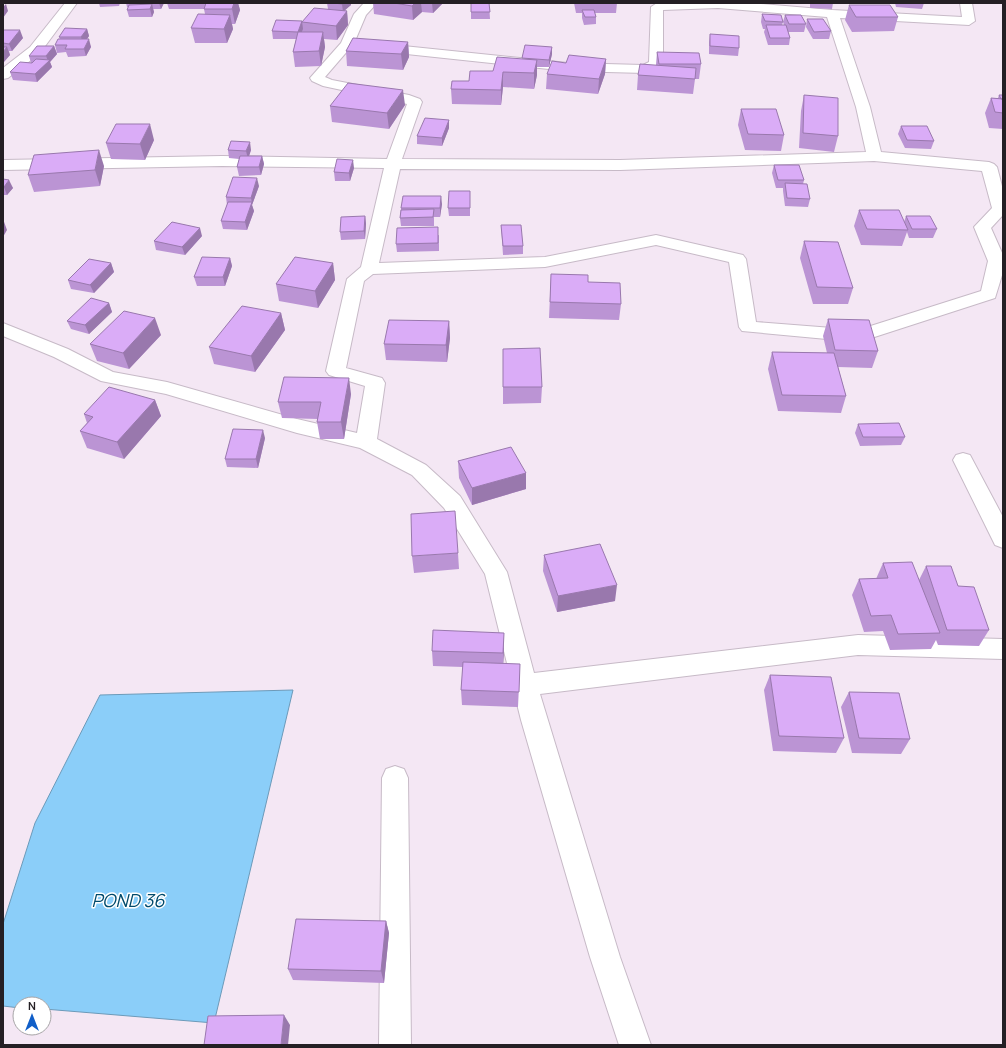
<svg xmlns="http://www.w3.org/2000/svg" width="1006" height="1048" font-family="Manrope,sans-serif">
  <rect width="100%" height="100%" fill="#f4e7f4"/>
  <path fill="#8bcef9" stroke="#6c9ab9" d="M293,690L214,1023L44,1009V1004H20V1008L3,1006V924L35,823L100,695Z"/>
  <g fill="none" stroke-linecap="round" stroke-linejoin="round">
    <g stroke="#c7bac7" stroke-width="2">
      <path id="minor" d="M65,3H77L40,53L8,78L3,79V68L30,47Z
        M364,3H377L366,15L355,41L568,63L643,65L649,62L651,7L657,3H749L832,10L962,17L960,3H972L975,21L969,25L840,18L870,107L881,152L989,162L994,164L997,167L1003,190V215L991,228L1003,255V272L995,298L859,342L742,331L739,327L729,262L656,245L545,267L373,274L364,281L346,368L382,378L385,383L377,439L426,465L460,496L507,572L534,673L858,635L1003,639V659L858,655L540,694L620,957L651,1045H619L590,957L521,720L485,574L444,508L412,475L360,448L297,433L166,394L101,381L54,357L3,336V323L68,349L113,372L167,382L297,419L357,433L365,386L329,375L326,371L347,279L361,267L384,168L222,166L3,170V160L222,156L387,159L407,104L323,86L312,81L310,78L341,43L354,14ZM718,8L827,17L856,107L866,152L620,160L402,159L422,102L420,99L409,95L332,80L325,77L350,48L568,71L645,73L661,67L663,64V10ZM874,161L982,171L992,208L974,227L988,261L981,291L858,330L756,322L746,259L743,255L656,235L545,257L379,263L400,169L620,170Z
        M963,453L970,455L1003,517V548L995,545L953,460L956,455Z
        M395,766L404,769L408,778L411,1045H379L382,778L386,769Z"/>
    </g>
    <use href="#minor" fill="#fff" fill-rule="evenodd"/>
  </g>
  <path fill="#bb94d4" d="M99,3H120L119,6L100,7Z
    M126,3H164L161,9H153L154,12L152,17H129L127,10L128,7H127Z
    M167,3H238L240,10L235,24H232L233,29L227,43H195L191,28L205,14L204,9H169Z
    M327,3H351V5L344,10L347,11L348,25L337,40L324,39L325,47L321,66L295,67L293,52L296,39H273L272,31L302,21V22L328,9Z
    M373,3H443L433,13L422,12L413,20L374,14Z
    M471,3H489L490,19H471Z
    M574,3H617L616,13H595L596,17V24L584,25L582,18V13H576Z
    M810,3H833L832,9L810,8Z
    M895,3H924L922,9L896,7Z
    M849,5L898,17L894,31L852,32L845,20Z
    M762,14L783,22L782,25H784L783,22L785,15L806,24L804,32H788L790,38L789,45H768L764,32L765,29H763L761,22Z
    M807,19L831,31L829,39H813L806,27Z
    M87,29L89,36L87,39L91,47L86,56L68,57L66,52L57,53L55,45L60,39L59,37Z
    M3,30L23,38L12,51H9L10,55L3,63Z
    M710,34L739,48L738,56L709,54V42Z
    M408,42L409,57L403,70L347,66L346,51Z
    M54,46L57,54L50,62L52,67L37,82L13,80L10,72L31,63L29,56Z
    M552,47V54L549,67H537V75L534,89L503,87L501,105L452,104L451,89Z
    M657,52L701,64L699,79H695L693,94L637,90L638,75L656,65Z
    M606,59L605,74L598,94L546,89L547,74Z
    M804,95L838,136L834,152L799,148L801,111Z
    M999,95H1003V129L989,128L985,113L991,98H998Z
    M405,105L389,129L332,122L330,106Z
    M741,109L784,135L781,151L745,150L738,125Z
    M449,120V128L442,146L417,144V136Z
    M901,126L934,141L931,149L905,148L898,134Z
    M154,140L145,160L111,159L106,143Z
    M228,150H251L249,156H262L264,164L261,175L239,176L237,167L239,159L229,158Z
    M774,165L804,180L803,184L810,199L808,207L785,206L783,191V188H776L772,173Z
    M104,166L100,186L34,192L28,175Z
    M354,168L350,181H335L334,172Z
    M3,179L13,188L7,195H3Z
    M259,186L252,205L254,211L247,230L223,229L221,221L227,205L226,197Z
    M470,191V216H449L448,208Z
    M442,204L440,217H434V226H401L400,218L401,208Z
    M859,210L904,222L906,216L937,229L933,238H909L907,232L902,246L861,245L854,226Z
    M365,216L366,224L365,239L341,240L340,232Z
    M501,225L523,246V254L503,255Z
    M439,235V251L397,252L396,244Z
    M202,236L185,255L156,250L154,241Z
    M804,241L853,288L848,304H813L800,258Z
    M230,258L232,266L225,286H197L194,277Z
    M111,263L114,272L94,293L71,289L68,280Z
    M333,263L335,280L318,308L279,301L276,284Z
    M551,274L621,304L619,320L549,318Z
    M109,303L112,312L89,334L71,329L67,321Z
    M281,313L285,330L255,372L214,364L209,347Z
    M828,319L878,351L872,368L838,367L846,396L841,413L778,411L768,369L772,352L827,353L823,336Z
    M449,321L450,338L447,362L386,360L384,344Z
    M161,335L129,369L97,361L90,344Z
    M503,349L542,387L541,403L503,404Z
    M351,394L344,439H320L317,422L318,419L282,418L278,402Z
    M155,400L161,416L124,459L87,448L80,431L87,423L84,414Z
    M858,424L905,437L901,445L860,446L855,433Z
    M265,438L258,468L227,467L225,459Z
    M458,461L526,473V489L472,505L459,478Z
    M458,553L459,569L414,573L412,556Z
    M544,555L615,601L557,612L543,571Z
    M883,563L919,580L926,566L958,586L989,630L979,646L938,645L936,640L931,649L890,650L883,631L864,632L852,595L859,579H876Z
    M504,648L503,664H520L518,707L462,705L461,690L463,667L433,666L432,651Z
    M770,675L844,738L836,753L773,751L764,690Z
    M849,692L910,739L901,754L852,753L841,707Z
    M386,921L389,933L384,983L293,980L288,969Z"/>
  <path fill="#9978ad" d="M159,3H164L161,9Z
    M234,3H238L240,10L235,24L232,9Z
    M343,3H351V5L343,12L342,4Z
    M415,3H421L422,12L413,20L412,6Z
    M432,3H443L433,13Z
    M6,4L8,11L3,18V7Z
    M152,4L154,12L152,17L150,9Z
    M347,11L348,25L337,40L336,26Z
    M230,15L233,29L227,43L224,29Z
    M302,21L303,29L299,39L298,32Z
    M87,29L89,36L83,45L81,37Z
    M20,30L23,38L12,51L9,44Z
    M323,32L325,47L321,66L319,51Z
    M89,39L91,47L86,56L84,49Z
    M408,42L409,57L403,70L401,54Z
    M54,46L57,54L50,62L52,67L37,82L35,74L48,61L46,56Z
    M7,47L10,55L3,63V52Z
    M552,47V54L549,67V60Z
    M606,59L605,74L598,94L599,79Z
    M537,60V75L534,89V73Z
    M503,72V87L501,105V90Z
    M403,90L405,105L389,129L387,113Z
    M449,120V128L442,146V138Z
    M150,124L154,140L145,160L140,144Z
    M250,142L251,150L248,159L246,151Z
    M99,150L104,166L100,186L95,170Z
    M262,156L264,164L261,175L259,167Z
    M353,160L354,168L350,181L349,173Z
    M257,178L259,186L252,205L254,211L247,230L245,222L252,203L251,198Z
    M9,180L13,188L7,195L4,187Z
    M441,196L442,204L440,217V208Z
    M365,216L366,224L365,239L364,231Z
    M3,219L7,230L3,237Z
    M200,228L202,236L185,255L182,247Z
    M230,258L232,266L225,286L223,277Z
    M111,263L114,272L94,293L90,285Z
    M333,263L335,280L318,308L315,291Z
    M109,303L112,312L89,334L85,325Z
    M281,313L285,330L255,372L251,356Z
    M155,318L161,335L129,369L123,353Z
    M449,321L450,338L447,362L446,345Z
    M349,378L351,394L344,439L341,422Z
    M155,400L161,416L124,459L117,442Z
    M263,430L265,438L258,468L256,459Z
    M526,473V489L472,505V488Z
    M617,585L615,601L557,612L558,596Z
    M504,633V648L503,669V653Z
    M386,921L389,933L384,983L381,971Z
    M284,1015L290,1025L288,1045H281Z"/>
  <path fill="#daacf7" stroke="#9978ad" d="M206,3H234L232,9H204Z
    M333,3H343L342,4Z
    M394,3H415L412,6Z
    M471,3H489L490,12H471Z
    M152,4L150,9L127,10L129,5Z
    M849,5H890L898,17H856Z
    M314,8L347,11L336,26L302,22Z
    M582,10H594L596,17H585Z
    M198,14L230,15L224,29L191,28Z
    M762,14L781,15L783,22L765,21Z
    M785,15H801L806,24H789Z
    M807,19H823L831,31L814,32Z
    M276,20L302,21L298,32L272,31Z
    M766,25H786L790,38H770Z
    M65,28L87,29L81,37H59Z
    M3,30H20L9,44L3,43Z
    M298,32H323L319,51L293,52Z
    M710,34L739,36V48L710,46Z
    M353,38L408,42L401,54L346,51Z
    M58,39H89L84,49H65L67,45H55Z
    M525,45L552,47L549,60L522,58Z
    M37,46H54L46,56H29Z
    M3,47H7L3,52Z
    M657,52L699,53L701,64H659Z
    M569,55L606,59L599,79L547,74L552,61L566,63Z
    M497,57L537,60L534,73L503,72L501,90L451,89L452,81H469L470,71H493Z
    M36,59L50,60L35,74L10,72L20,62L32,63Z
    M640,64L696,68L695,79L638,75Z
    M348,83L403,90L387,113L330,106Z
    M804,95L838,98V136L803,133Z
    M999,95H1003V99H1001Z
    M991,98L1003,99V113L995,112Z
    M741,109H776L784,135L748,134Z
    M425,118L449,120L442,138L417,136Z
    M116,124H150L140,144L106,143Z
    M901,126H927L934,141L907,140Z
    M231,141L250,142L246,151L228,150Z
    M99,150L95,170L28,175L34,155Z
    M240,156H262L259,167H237Z
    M337,159L353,160L349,173L334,172Z
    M774,165H799L804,180H778Z
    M233,177L257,178L251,198L226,197Z
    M3,179L9,180L4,187H3Z
    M785,183L807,184L810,199L787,198Z
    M449,191H470V208H448Z
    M403,196H441L440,208H401Z
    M228,202H252L245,222L221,221Z
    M434,209L433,217L400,218L401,210Z
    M859,210H899L908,230L867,229Z
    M365,216L364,231L340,232L341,217Z
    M906,216H930L937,229H912Z
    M172,222L200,228L182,247L154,241Z
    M501,225H521L523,246H503Z
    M438,227V243L396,244L397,228Z
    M804,241L838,242L853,288L817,287Z
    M202,257L230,258L223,277H194Z
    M295,257L333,263L315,291L276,284Z
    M89,259L111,263L90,285L68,280Z
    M551,274L588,275V282L620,283L621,304L550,302Z
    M91,298L109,303L85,325L67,321Z
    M242,306L281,313L251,356L209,347Z
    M124,311L155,318L123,353L90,344Z
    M828,319L869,320L878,351L835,350Z
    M389,320L449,321L446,345L384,344Z
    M540,348L542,387H503V349Z
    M772,352L834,353L846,396L782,395Z
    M284,377L349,378L341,422H317L321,402H278Z
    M109,387L155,400L117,442L80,431L93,417L84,414Z
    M899,423L905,437H863L858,424Z
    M233,429L263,430L256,459H225Z
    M511,447L526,473L472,488L458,461Z
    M455,511L458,553L412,556L411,514Z
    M600,544L617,585L558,596L544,555Z
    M912,562L940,633L898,634L891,615L871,616L859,579L888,578L883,563Z
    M926,566H951L958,586L974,587L989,630H947Z
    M433,630L504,633L503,653L432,651Z
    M463,662L520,664L519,692L461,690Z
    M770,675L831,677L844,738L779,736Z
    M849,692L899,693L910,739L859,738Z
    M296,919L386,921L381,971L288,969Z
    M284,1015L281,1045H204L208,1016Z"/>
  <g text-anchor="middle" stroke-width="3" stroke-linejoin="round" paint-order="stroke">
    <g font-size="18" font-style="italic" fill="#004a6c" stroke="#fff">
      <text x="128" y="907">POND 36</text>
    </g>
  </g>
  <rect width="1006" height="1048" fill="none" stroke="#241f24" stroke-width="8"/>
  <g transform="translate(32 1016)"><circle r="19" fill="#ffffff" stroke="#a7a5a7"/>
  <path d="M0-3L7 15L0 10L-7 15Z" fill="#105ec8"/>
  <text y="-6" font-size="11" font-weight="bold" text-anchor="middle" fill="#241f24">N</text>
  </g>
</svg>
